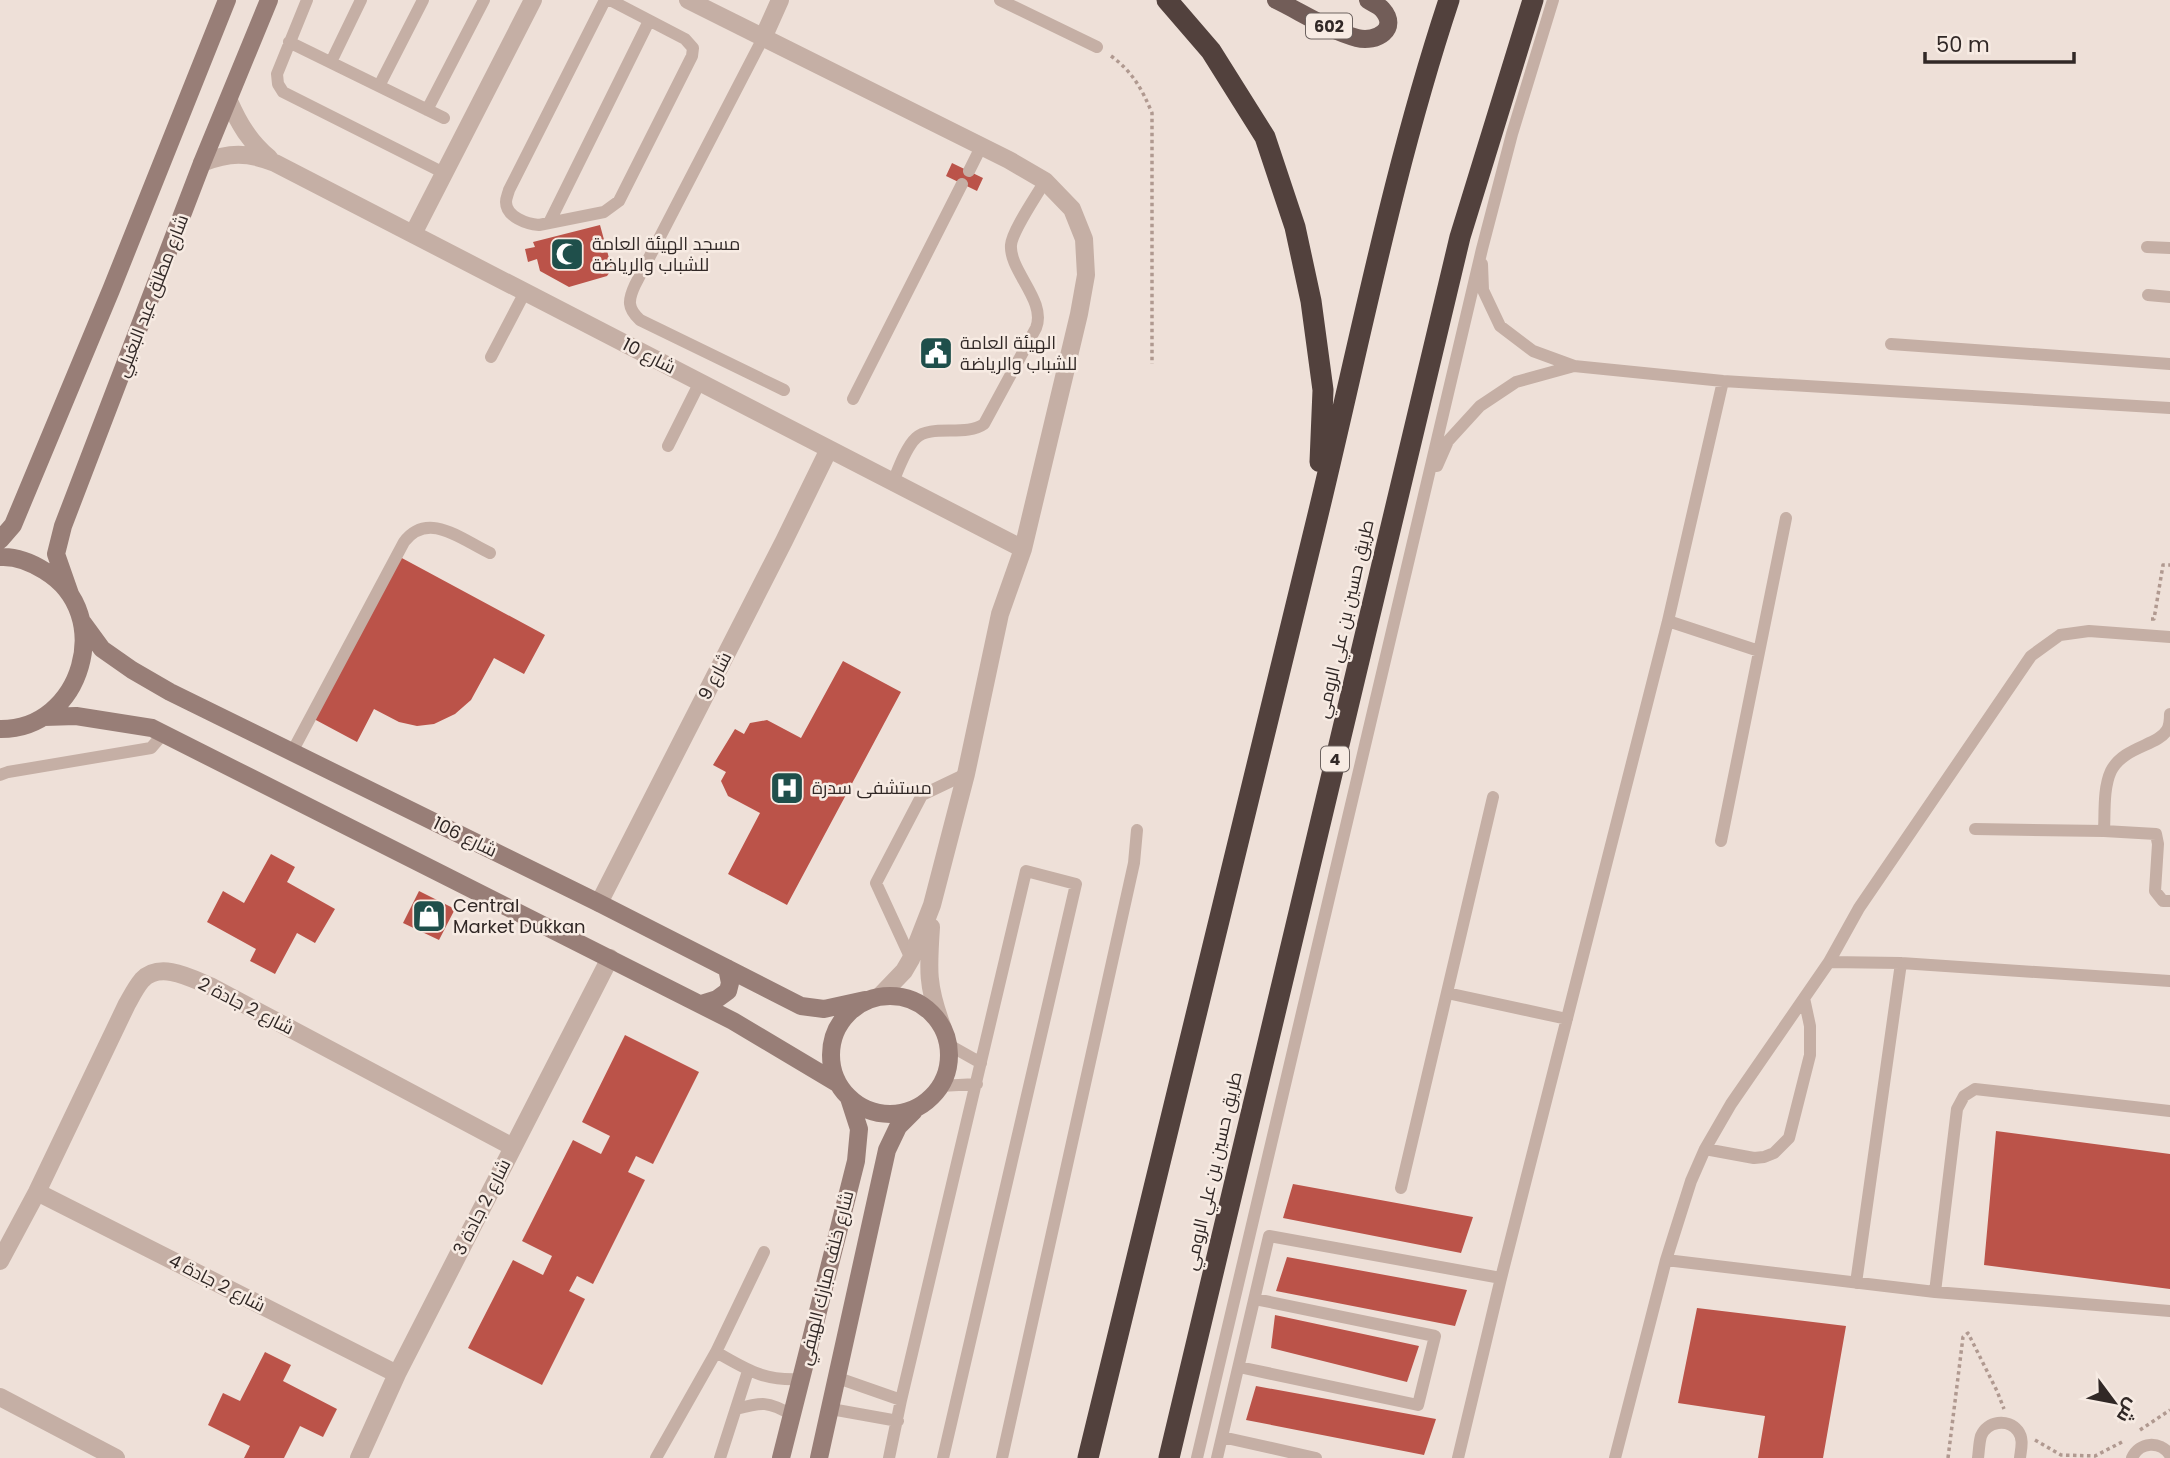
<svg xmlns="http://www.w3.org/2000/svg" width="2170" height="1458" font-family="Poppins,Cairo,sans-serif">
  <rect width="100%" height="100%" fill="#eee0d8"/>
  <path fill="#bb5349" d="M952,163L983,178L977,191L946,176Z
    M600,225L612,269L607,276L569,287L540,271L537,259L528,262L525,249L535,247L533,242Z
    M400,557L545,635L524,674L494,658L471,700L455,714L434,724L417,726L399,722L374,709L357,742L314,719Z
    M843,661L901,692L787,905L728,874L760,813L728,796L721,781L726,772L713,765L735,729L744,734L750,723L767,720L801,738Z
    M271,854L295,867L287,882L335,909L315,943L297,933L275,974L250,961L256,949L207,922L223,891L244,903Z
    M419,891L455,909L439,940L403,923Z
    M625,1035L699,1072L653,1164L636,1156L628,1172L645,1180L593,1284L577,1276L569,1291L585,1299L542,1385L468,1348L513,1260L543,1275L552,1256L522,1241L573,1140L601,1154L610,1136L582,1122Z
    M1996,1131L2170,1154V1289L1984,1265Z
    M1293,1184L1473,1217L1461,1253L1283,1218Z
    M1287,1257L1467,1290L1455,1326L1276,1291Z
    M1697,1308L1846,1326L1823,1458H1758L1765,1416L1678,1403Z
    M1275,1315L1419,1346L1407,1382L1271,1348Z
    M265,1352L291,1365L283,1381L337,1409L323,1437L300,1426L284,1458H244L250,1446L208,1425L223,1393L240,1401Z
    M1256,1386L1436,1419L1424,1455L1246,1420Z"/>
  <g fill="none" stroke-linecap="round" stroke-linejoin="round">
    <path stroke="#b09990" stroke-width="3.5" stroke-dasharray="3.5 3.5" stroke-linecap="butt" d="M1111,56C1132,71 1142,89 1152,113V364
      M2151,619H2154L2163,565H2170
      M2140,1430L2170,1410
      M2035,1440L2061,1455L2095,1456L2122,1442
      M1948,1458L1963,1337L1968,1333L1997,1391L2004,1409"/>
    <path stroke="#c5afa5" stroke-width="12" d="M307,0L277,74L278,84L283,92L444,173
      M605,0L509,190C508,194 506,198 506,202C506,217 527,224 539,225L604,212L619,201L692,56L693,48L685,39L610,0
      M1000,0L1097,47
      M763,38L635,285C628,300 627,308 640,320L784,390
      M289,42L444,118
      M331,62L361,0
      M379,86L423,0
      M427,110L484,0
      M969,171L981,147
      M549,223L649,21
      M2147,247L2170,248
      M1482,264L1483,290L1500,326L1533,351L1574,366L1723,381L2170,408
      M2148,295L2170,297
      M1891,344L2170,364
      M491,357L525,292
      M853,399L962,184
      M668,446L700,382
      M1437,466L1448,441L1480,406L1516,382L1574,366
      M893,482C898,470 906,447 916,438C931,424 966,437 984,424L1036,328C1047,301 1009,271 1011,245C1012,231 1037,195 1045,181
      M1668,621L1759,651
      M292,752L404,542C428,510 462,540 490,553
      M0,775L8,772L151,748L163,734
      M1975,829L2104,831L2156,834L2158,844L2155,891L2163,901H2170
      M2104,831C2105,813 2103,788 2111,771C2124,746 2158,746 2167,730C2170,725 2170,720 2170,714
      M1721,841L1786,518
      M911,959L876,883L922,795L966,774
      M1829,962L1901,963L2170,981
      M1447,993L1567,1019
      M949,1045L981,1063
      M940,1086L977,1084
      M1705,1149L1754,1158L1764,1157L1774,1153L1789,1138L1810,1055V1026L1804,998
      M1401,1188L1493,797
      M1666,1260L1935,1292L2170,1311
      M1856,1283L1901,963
      M1935,1292L1957,1109L1964,1096L1975,1089L2170,1111
      M716,1352C748,1370 763,1381 801,1379
      M1239,1367L1418,1405L1435,1336L1255,1299
      M838,1378L901,1400
      M736,1409C762,1402 768,1401 792,1415
      M831,1409L898,1421
      M1222,1437L1316,1458
      M656,1458L716,1352L764,1252
      M720,1458L748,1371
      M889,1458L901,1400L1026,871L1076,884L943,1458
      M1002,1458L1134,863L1137,830
      M1197,1458L1482,249L1512,134L1553,0
      M1217,1458L1269,1236L1501,1278
      M1458,1458L1501,1278L1668,621L1723,381
      M1615,1458L1666,1260L1691,1181L1705,1149L1731,1104L1829,962L1859,908L2031,656L2060,635L2089,631L2170,637
      M1978,1458C1979,1451 1979,1443 1981,1436C1987,1421 2008,1418 2018,1431C2024,1439 2021,1449 2020,1458
      M2132,1458C2139,1442 2160,1440 2170,1455"/>
    <path stroke="#c5afa5" stroke-width="18" d="M688,0L1009,160L1045,181L1072,209L1084,239L1086,275L1079,314L1023,549L1000,614L966,774L932,905L911,959L904,971L880,996
      M763,38L780,0
      M229,101C239,124 250,142 269,158
      M202,163C229,152 248,152 275,163L1023,549
      M413,234L533,0
      M599,903L784,541L829,449
      M931,927C928,970 927,986 942,1026
      M37,1192L397,1374
      M0,1261L37,1192L127,1004C131,997 136,987 142,980C160,961 191,978 210,986L513,1147
      M0,1397L116,1458
      M359,1458L397,1374L610,958"/>
    <path stroke="#987e77" stroke-width="18" d="M0,540L13,525L111,290L227,0
      M0,557C16,556 31,562 45,571C116,614 82,730 0,729
      M70,594L56,554L63,526L202,163L269,0
      M83,623L102,649L132,670L170,692L599,903L801,1006L824,1009L865,1000
      M44,717L76,716L152,728L733,1021L837,1083
      M831 1055a59 59 0 1 1 118 0a59 59 0 1 1-118 0Z
      M701,1004L717,999L728,991L730,983L727,968
      M781,1458L856,1161L859,1129L849,1098
      M819,1458L887,1150L898,1127L914,1111"/>
    <path stroke="#725d58" stroke-width="18" d="M1276,0C1301,12 1330,31 1357,38C1376,43 1400,29 1382,9C1378,5 1372,3 1368,0"/>
    <path stroke="#52413d" stroke-width="21" d="M1167,0L1211,51L1265,137L1295,227L1311,301L1323,390L1320,462
      M1088,1458C1164,1148 1239,837 1315,527C1358,351 1392,172 1449,0
      M1169,1458L1460,237L1533,0"/>
  </g>
  <defs>
    <g id="mosque-square" transform="scale(1.75)"><rect x="-9" y="-9" width="18" height="18" rx="4" fill="#1f4f4b" stroke="#f7ebe3"/><path d="M3.5-4.9A6 6 0 1 0 3.5 4.9A5 5 0 1 1 3.5-4.9Z" fill="#fff"/></g>
    <g id="civic-square" transform="scale(1.75)"><rect x="-9" y="-9" width="18" height="18" rx="4" fill="#1f4f4b" stroke="#f7ebe3"/><path d="M-.6-6.5H3V-4.5H.6V-3L4-1V1h2V6H-6V1h2V-1L-.6-3ZM-1.2 2.5V6h2.4V2.5Z" fill="#fff"/></g>
    <g id="hospital-square" transform="scale(1.75)"><rect x="-9" y="-9" width="18" height="18" rx="4" fill="#1f4f4b" stroke="#f7ebe3"/><path d="M-5-5h3v3.5h4V-5h3V5h-3V1.5h-4V5h-3Z" fill="#fff"/></g>
    <g id="shop-square" transform="scale(1.75)"><rect x="-9" y="-9" width="18" height="18" rx="4" fill="#1f4f4b" stroke="#f7ebe3"/><path d="M-5-2.5h2.3a2.7 3.5 0 0 1 5.4 0H5L5.5 6h-11ZM-1.5-2.5h3a1.5 2.3 0 0 0-3 0Z" fill="#fff"/></g>
  </defs>
  <g fill-rule="evenodd">
    <use href="#mosque-square" x="567" y="254"/>
    <use href="#civic-square" x="936" y="353"/>
    <use href="#hospital-square" x="787" y="788"/>
    <use href="#shop-square" x="429" y="916"/>
  </g>
  <g text-anchor="middle" stroke-width="5" stroke-linejoin="round" paint-order="stroke">
    <g fill="#f7ebe3" stroke="#6c625f" stroke-width="2">
      <rect x="1306" y="13.5" width="46" height="25" rx="5"/>
      <rect x="1321" y="746.5" width="28" height="25" rx="5"/>
    </g>
    <g font-size="16" font-weight="bold" fill="#312826">
      <text x="1329" y="32">602</text>
      <text x="1335" y="765">4</text>
    </g>
    <g font-size="18" fill="#312826" stroke="#f7ebe3" text-anchor="start">
      <text x="592" y="250">مسجد الهيئة العامة<tspan x="592" dy="21">للشباب والرياضة</tspan></text>
      <text x="960" y="349">الهيئة العامة<tspan x="960" dy="21">للشباب والرياضة</tspan></text>
      <text x="812" y="794">مستشفى سدرة</text>
      <text x="453" y="912">Central<tspan x="453" dy="21">Market Dukkan</tspan></text>
    </g>
    <g font-size="18" fill="#312826" stroke="#f7ebe3">
      <text transform="translate(152 296) rotate(-69)" y="6">شارع مطلق عيد البغيلي</text>
      <text transform="translate(649 356) rotate(27)" y="6">شارع 10</text>
      <text transform="translate(1345 619) rotate(-77)" y="6">طريق حسين بن علي الرومي</text>
      <text transform="translate(715 676) rotate(-63)" y="6">شارع 9</text>
      <text transform="translate(465 837) rotate(26)" y="6">شارع 106</text>
      <text transform="translate(246 1006) rotate(27)" y="6">شارع 2 جادة 2</text>
      <text transform="translate(1213 1171) rotate(-77)" y="6">طريق حسين بن علي الرومي</text>
      <text transform="translate(482 1207) rotate(-63)" y="6">شارع 2 جادة 3</text>
      <text transform="translate(826 1278) rotate(-76)" y="6">شارع خلف مبارك الهيفي</text>
      <text transform="translate(217 1283) rotate(27)" y="6">شارع 2 جادة 4</text>
    </g>
  </g>
  <g transform="translate(2114 1402) rotate(122)" stroke="#f7ebe3" stroke-width="5" paint-order="stroke">
  <path d="M0-5L12 26L0 18L-12 26Z" fill="#312826"/>
  <text y="-10" font-size="19" font-weight="bold" text-anchor="middle" fill="#312826">ش</text>
  </g>
  <path d="M1925 52v10h149v-10" fill="none" stroke="#312826" stroke-width="3.5"/>
  <text x="1936" y="52" font-size="21" fill="#312826" stroke="#f7ebe3" stroke-width="5" paint-order="stroke">50 m</text>
</svg>
